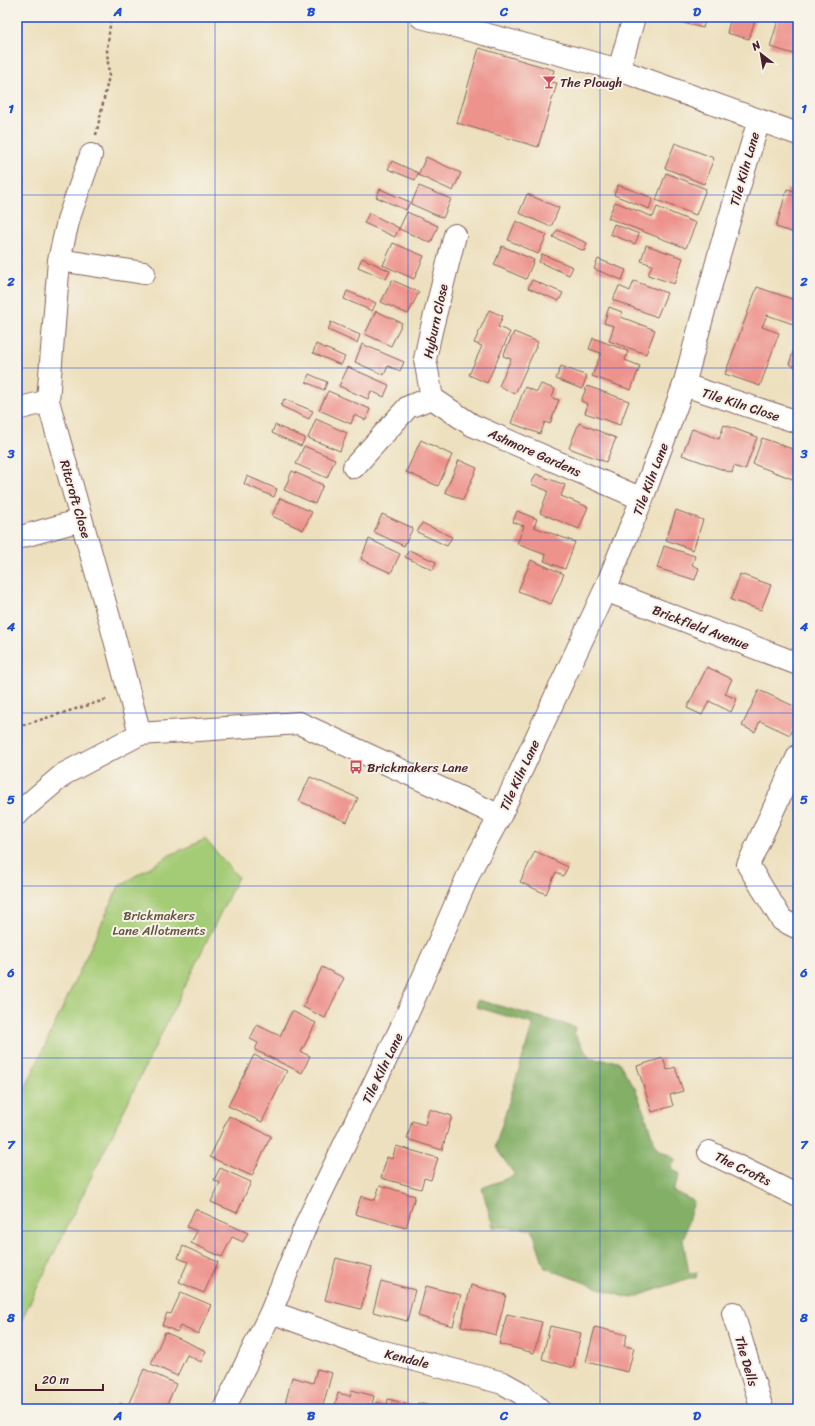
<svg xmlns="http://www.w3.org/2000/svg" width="815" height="1426" font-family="Sriracha,sans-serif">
  <rect width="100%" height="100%" fill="#f7f3e8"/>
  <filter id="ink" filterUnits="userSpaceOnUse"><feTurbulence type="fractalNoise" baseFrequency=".025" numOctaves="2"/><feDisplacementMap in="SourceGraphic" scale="8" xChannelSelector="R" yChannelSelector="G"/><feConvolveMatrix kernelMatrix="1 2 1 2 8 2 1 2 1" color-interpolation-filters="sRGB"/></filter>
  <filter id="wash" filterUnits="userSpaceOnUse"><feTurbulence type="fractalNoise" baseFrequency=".012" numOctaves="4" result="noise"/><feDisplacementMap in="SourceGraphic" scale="16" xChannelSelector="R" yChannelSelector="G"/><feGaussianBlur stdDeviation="0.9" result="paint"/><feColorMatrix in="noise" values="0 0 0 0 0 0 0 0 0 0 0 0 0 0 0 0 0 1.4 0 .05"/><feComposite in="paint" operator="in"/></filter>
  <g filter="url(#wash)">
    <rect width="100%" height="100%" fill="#ede0be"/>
    <path fill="#a4cb75" stroke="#777550" d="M205,839L238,877L17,1329V1106L119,886L170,855Z"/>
    <path fill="#83af66" stroke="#666748" d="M478,1000L575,1027L574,1033L590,1059L618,1061L636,1090L657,1149L671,1156L676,1160L671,1167L680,1174L673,1191L694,1201L683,1240L689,1273L697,1272L696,1278H689L632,1298L621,1296L545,1268L532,1229L493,1227L482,1188L515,1175L495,1147L533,1024L476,1007Z"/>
    <g id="blocks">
      <path fill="#ed938c" d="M681,17H706L703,28L680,22Z
        M731,17H756L749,39L727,33Z
        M779,17H798V40L794,54L770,47Z
        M479,48L554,70L551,82L557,83L538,147L457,123Z
        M675,143L714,158L704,184L665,168Z
        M426,157L461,173L453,191L418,175Z
        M392,161L418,173L415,180L388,169Z
        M666,173L706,189L696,215L656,200Z
        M618,185L653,198L649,209L614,195Z
        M419,186L451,199L443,218L411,204Z
        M380,189L410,202L406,210L376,197Z
        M787,189L798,192V234L776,227Z
        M527,194L559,208L551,227L519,213Z
        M615,202L653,217L657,207L696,223L686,248L608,218Z
        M407,212L438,226L431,243L399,229Z
        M369,213L399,228L395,237L364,223Z
        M516,221L547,235L538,254L508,240Z
        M614,224L639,234L635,244L610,234Z
        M557,230L587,243L584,251L553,237Z
        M393,243L424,256L414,279L383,265Z
        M646,245L683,258L674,284L648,275L652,265L641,261Z
        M502,246L534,260L526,279L494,265Z
        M542,254L573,267L569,275L539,262Z
        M362,258L390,271L386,279L358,267Z
        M598,259L626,270L622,280L594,269Z
        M392,280L419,292L408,314L381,302Z
        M532,280L563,293L559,301L528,288Z
        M634,281L667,293L657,317L613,300L619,286L630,291Z
        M757,287L798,301V319L796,325L767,315L762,327L779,333L760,386L725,374Z
        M347,291L376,303L372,311L344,299Z
        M609,307L622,312L621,317L655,330L646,354L609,341L614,326L604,323Z
        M489,310L503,316L498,327L510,332L487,383L469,375L482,346L474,343Z
        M376,311L402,323L391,346L365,334Z
        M331,322L360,335L357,343L328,330Z
        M514,332L538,342L515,394L499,386L511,359L503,356Z
        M593,338L628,351L625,360L640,366L631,390L592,376L601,353L589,349Z
        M798,338V368L789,364Z
        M316,344L345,357L341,365L313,353Z
        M362,344L404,362L400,371L388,366L384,375L355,362Z
        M561,366L587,376L582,389L556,379Z
        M348,367L389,385L384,397L371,391L368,399L339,386Z
        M309,374L327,382L324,390L306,382Z
        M541,384L555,389L552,398L559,400L550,424L545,422L540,434L511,423L525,387L537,392Z
        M587,386L629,401L620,425L585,413L588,404L581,401Z
        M328,391L370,409L366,420L354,415L351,424L319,410Z
        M284,399L313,411L309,419L281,406Z
        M316,419L347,433L340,451L308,438Z
        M579,423L616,438L606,462L569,448Z
        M275,425L305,438L301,446L272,433Z
        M724,425L757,437L745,470L734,466L732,473L682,455L692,429L719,439Z
        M762,438L798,451V481L753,464Z
        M421,440L452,455L438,486L406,472Z
        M304,446L335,459L327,478L296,464Z
        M459,460L477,468L463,500L445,492Z
        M292,471L323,485L315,504L284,490Z
        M536,474L565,485L561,496L588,507L579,529L540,513L548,491L531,484Z
        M247,476L277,489L274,497L244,484Z
        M280,498L312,512L303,530L272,516Z
        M676,510L703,520L693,550L666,540Z
        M517,511L537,519L534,527L575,542L565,569L544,561L546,555L517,544L524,526L513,522Z
        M382,514L413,528L404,546L374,532Z
        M422,523L452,537L447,546L417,532Z
        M369,539L400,554L391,573L361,559Z
        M664,546L695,556L692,565L699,568L695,580L657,568Z
        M409,550L436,562L433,570L405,557Z
        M531,560L564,574L551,604L518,591Z
        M740,574L771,585L761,610L731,600Z
        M707,667L732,679L725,694L737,699L731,712L709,701L702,715L687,708Z
        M759,690L798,708V719L790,735L760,721L755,732L742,726Z
        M310,777L358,798L347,822L299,801Z
        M535,851L568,867L563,876L556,872L546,894L520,882Z
        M322,967L344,978L325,1018L303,1007Z
        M292,1011L316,1023L301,1052L310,1056L302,1073L255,1050L258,1043L250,1039L257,1025L280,1036Z
        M254,1055L287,1071L262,1122L228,1106Z
        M663,1058L667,1070L675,1067L683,1091L670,1095L673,1106L652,1112L637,1066Z
        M429,1109L452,1116L442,1150L407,1139L412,1121L425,1125Z
        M229,1116L271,1136L252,1176L210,1157Z
        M396,1146L438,1158L431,1180L424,1178L421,1189L381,1178L387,1157L392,1159Z
        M220,1168L251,1182L237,1213L211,1202L220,1183L214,1180Z
        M380,1185L415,1196L406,1228L355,1214L361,1196L375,1200Z
        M195,1209L248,1233L243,1242L232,1237L222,1257L191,1243L197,1231L187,1227Z
        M183,1246L218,1262L204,1293L179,1282L188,1262L178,1258Z
        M336,1258L372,1267L361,1309L325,1300Z
        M381,1281L415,1290L407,1321L373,1312Z
        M471,1285L506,1295L496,1335L461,1326Z
        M426,1286L461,1295L453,1326L418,1316Z
        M181,1292L211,1305L198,1334L180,1326L177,1332L162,1325L167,1313L171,1314Z
        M507,1314L542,1322L534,1353L499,1344Z
        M550,1326L581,1333L573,1368L542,1359Z
        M595,1327L627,1335L624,1346L634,1348L628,1372L586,1362Z
        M165,1332L206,1351L201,1362L187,1355L177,1376L151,1364Z
        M144,1369L176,1384L165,1409H151L145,1406L143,1409H137L128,1405Z
        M317,1369L332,1373L322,1409L284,1408L292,1377L313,1383Z
        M352,1390L374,1396L371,1409H334L338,1393L350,1396Z
        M388,1399L411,1405L410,1409H374L376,1402L387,1405Z
        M120,1403L132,1409H118Z
        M418,1403L439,1408L438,1409H416Z"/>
    </g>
  </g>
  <g filter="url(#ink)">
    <use href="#blocks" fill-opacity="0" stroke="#83635e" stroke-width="1"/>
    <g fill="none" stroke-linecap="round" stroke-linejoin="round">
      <g stroke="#83635e" stroke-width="24">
        <path id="minor" d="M421,17L619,70L798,134
          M619,70L634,17
          M91,155L69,217L59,260L48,401L110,621L140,734
          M59,260L144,273
          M684,385L798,422
          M432,398L472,425L642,499
          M17,409L48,401
          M354,467L408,407L432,398L425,359L431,331L455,235
          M17,538L81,520
          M605,590L798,664
          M798,756L748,865L782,920L798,928
          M17,814L64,774L140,734L299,723L500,816
          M709,1152L798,1196
          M271,1312L373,1349L503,1383L521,1393L539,1409
          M733,1313L762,1409
          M224,1409L271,1312L308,1220L401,1028L472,867L500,816L605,590L621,550L642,499L684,385L720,251L759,120"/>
      </g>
      <path stroke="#83635e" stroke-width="2.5" stroke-dasharray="3 3" stroke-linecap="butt" d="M96,135L109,76L107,50L111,17
        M17,727L108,699"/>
      <use href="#minor" stroke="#fff" stroke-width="22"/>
    </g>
  </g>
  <path fill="none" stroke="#1d4ed8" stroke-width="1" stroke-opacity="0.55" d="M215,17V1409M408,17V1409M600,17V1409M17,195H798M17,368H798M17,540H798M17,713H798M17,886H798M17,1058H798M17,1231H798"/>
  <defs>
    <g id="bar-bare" transform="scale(1.08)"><path d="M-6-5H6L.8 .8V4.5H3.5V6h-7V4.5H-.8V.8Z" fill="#d1495b" stroke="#f7f3e8" stroke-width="2.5" paint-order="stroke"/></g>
    <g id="bus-bare" transform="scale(1.08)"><path d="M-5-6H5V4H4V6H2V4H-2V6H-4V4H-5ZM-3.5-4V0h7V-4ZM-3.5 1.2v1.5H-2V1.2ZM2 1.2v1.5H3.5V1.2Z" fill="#d1495b" stroke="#f7f3e8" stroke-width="2.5" paint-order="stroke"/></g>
  </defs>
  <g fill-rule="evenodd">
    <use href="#bar-bare" x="549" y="82"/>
    <use href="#bus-bare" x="356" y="767"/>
  </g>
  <g text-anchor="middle" stroke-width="4" stroke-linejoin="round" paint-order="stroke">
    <g font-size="13" fill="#4a1f2b" stroke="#f7f3e8" text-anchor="start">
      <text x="560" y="87">The Plough</text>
      <text x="367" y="772">Brickmakers Lane</text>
    </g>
    <g font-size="13" fill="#4a1f2b" stroke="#f7f3e8">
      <text transform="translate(744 169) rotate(-74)" y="5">Tile Kiln Lane</text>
      <text transform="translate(435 321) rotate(-78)" y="5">Hyburn Close</text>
      <text transform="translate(741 404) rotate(18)" y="5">Tile Kiln Close</text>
      <text transform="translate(535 452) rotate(24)" y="5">Ashmore Gardens</text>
      <text transform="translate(650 479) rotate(-69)" y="5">Tile Kiln Lane</text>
      <text transform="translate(76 499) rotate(74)" y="5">Ritcroft Close</text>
      <text transform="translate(701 627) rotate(21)" y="5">Brickfield Avenue</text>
      <text transform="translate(519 775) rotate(-65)" y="5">Tile Kiln Lane</text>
      <text transform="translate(382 1068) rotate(-64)" y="5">Tile Kiln Lane</text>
      <text transform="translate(743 1168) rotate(26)" y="5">The Crofts</text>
      <text transform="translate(407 1358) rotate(14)" y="5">Kendale</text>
      <text transform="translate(747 1361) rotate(74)" y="5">The Dells</text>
    </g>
    <g font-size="13" fill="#655341" stroke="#f7f3e8">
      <text x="159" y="920">Brickmakers<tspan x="159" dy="15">Lane Allotments</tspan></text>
    </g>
  </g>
  <rect width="815" height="1426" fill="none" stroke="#f7f3e8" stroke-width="44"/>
  <g transform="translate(761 54) rotate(329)" stroke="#f7f3e8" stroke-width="3" paint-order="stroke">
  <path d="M0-3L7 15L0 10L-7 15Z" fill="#4a1f2b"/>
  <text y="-6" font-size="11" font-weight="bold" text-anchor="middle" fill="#4a1f2b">N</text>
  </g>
  <path d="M36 1384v6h67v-6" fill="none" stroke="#4a1f2b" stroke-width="2"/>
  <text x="42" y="1384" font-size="12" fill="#4a1f2b" stroke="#f7f3e8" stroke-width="3" paint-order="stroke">20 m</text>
  <rect x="22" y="22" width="771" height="1382" fill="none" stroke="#1d4ed8" stroke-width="1.5"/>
  <g font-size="13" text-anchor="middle" font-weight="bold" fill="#1d4ed8">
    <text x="118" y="16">A</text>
    <text x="311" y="16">B</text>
    <text x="504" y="16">C</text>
    <text x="697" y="16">D</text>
    <text x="11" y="113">1</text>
    <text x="804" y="113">1</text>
    <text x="11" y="286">2</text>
    <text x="804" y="286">2</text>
    <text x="11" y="458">3</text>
    <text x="804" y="458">3</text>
    <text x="11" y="631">4</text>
    <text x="804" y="631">4</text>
    <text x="11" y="804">5</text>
    <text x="804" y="804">5</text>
    <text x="11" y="977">6</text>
    <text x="804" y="977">6</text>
    <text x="11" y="1149">7</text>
    <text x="804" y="1149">7</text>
    <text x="11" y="1322">8</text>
    <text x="804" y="1322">8</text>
    <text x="118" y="1420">A</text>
    <text x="311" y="1420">B</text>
    <text x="504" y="1420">C</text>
    <text x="697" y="1420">D</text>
  </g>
</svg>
